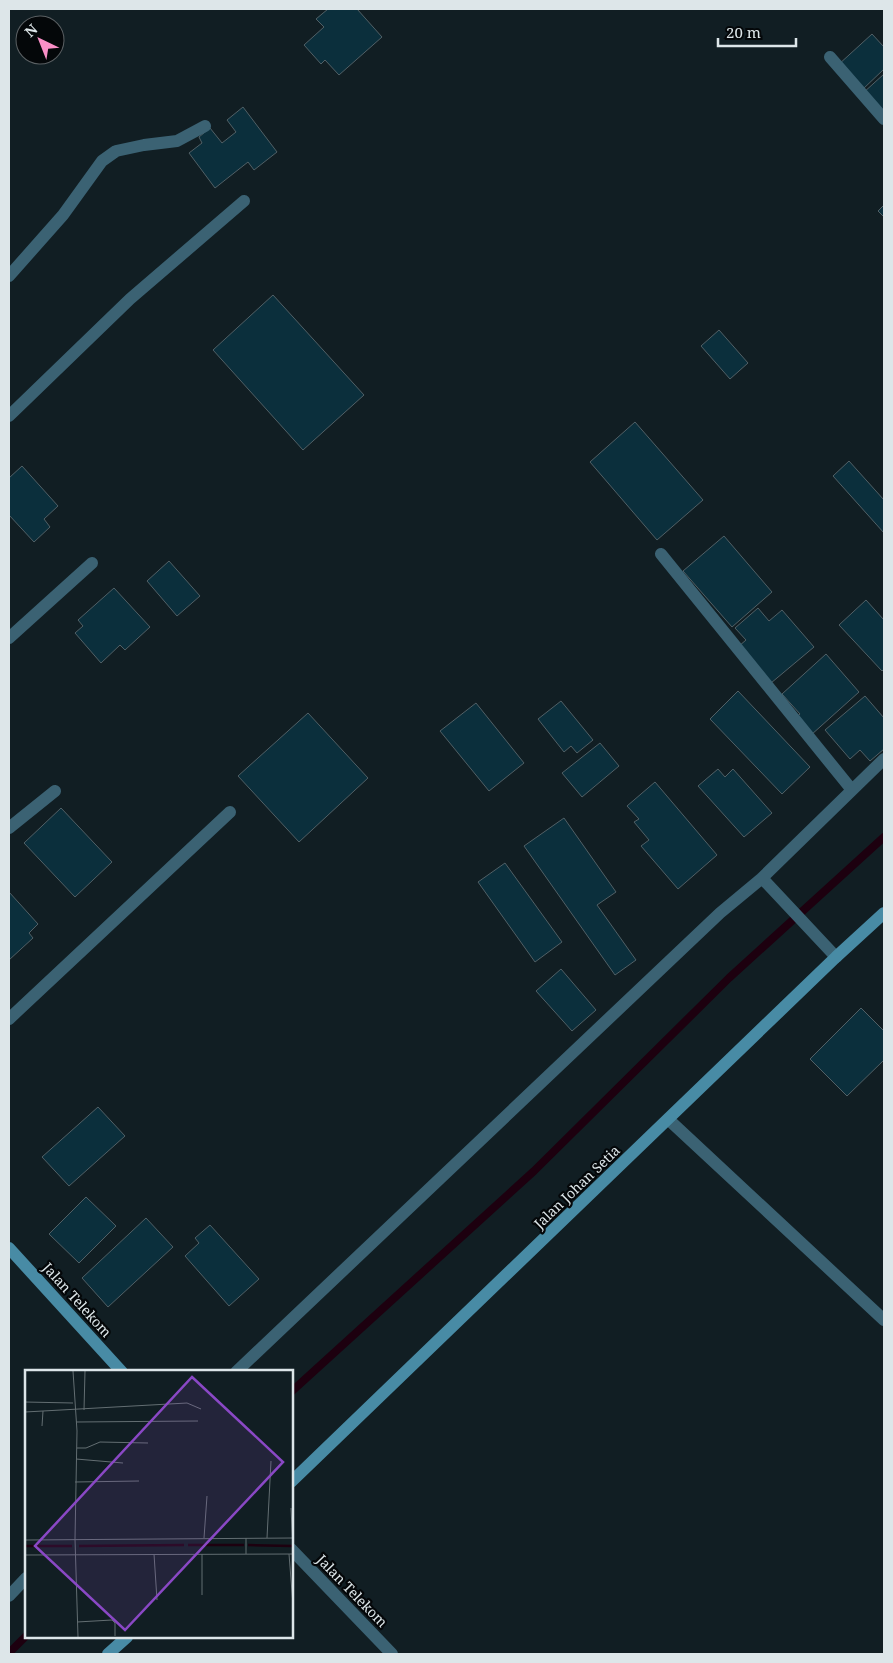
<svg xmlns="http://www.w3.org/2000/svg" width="893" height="1663" font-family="'Noto Serif',serif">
  <rect width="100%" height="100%" fill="#111e23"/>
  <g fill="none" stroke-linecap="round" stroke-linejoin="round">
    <path stroke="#1d000f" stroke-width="8" d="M291,1392L534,1171L729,978L884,837
      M9,1653L26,1636"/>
  </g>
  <path fill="#0b2f3c" stroke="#516066" d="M328,9H357L382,37L339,75L325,60L321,64L304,45L324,27L316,19Z
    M872,34L884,47V69L862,90L838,65Z
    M884,74V116L863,93Z
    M243,107L277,152L254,170L248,162L215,188L189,153L202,143L199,137L210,128L222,143L236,132L227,120Z
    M884,205V217L878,211Z
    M273,295L364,395L303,450L213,350Z
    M719,330L748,363L730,379L701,346Z
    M635,422L703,500L657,540L590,462Z
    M849,461L884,500V533L833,476Z
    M22,466L58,506L44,519L50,527L34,542L9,515V478Z
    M724,536L772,592L732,627L683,571Z
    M169,561L200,596L177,616L147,581Z
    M114,588L150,627L125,650L120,645L101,663L75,633L83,626L78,620Z
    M866,600L884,620V669L882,671L839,625Z
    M758,608L769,621L782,610L814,647L771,683L739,646L746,640L735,628Z
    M826,654L859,692L811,735L795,718L800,714L782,694Z
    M738,691L810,767L782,794L710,719Z
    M865,696L884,718V749L870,761L860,750L850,759L825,730Z
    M561,701L593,740L577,753L571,746L564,752L538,719Z
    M476,703L524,763L489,791L440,731Z
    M308,713L368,778L299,842L238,776Z
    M600,743L619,766L582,797L562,773Z
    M718,769L725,777L733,769L772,813L744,837L698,786Z
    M655,782L717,855L678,889L641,846L649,840L634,822L639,819L627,806Z
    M61,808L112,862L75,897L24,843Z
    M564,818L616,892L597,905L636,960L615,975L524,846Z
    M505,863L562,942L535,962L478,882Z
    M9,892L38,924L29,933L33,938L9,960Z
    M561,969L596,1010L572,1031L536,991Z
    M861,1008L884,1031V1060L847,1096L810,1059Z
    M98,1107L125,1136L69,1186L42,1157Z
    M86,1197L116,1226L79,1263L49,1234Z
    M146,1218L173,1247L108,1307L82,1278Z
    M210,1225L259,1279L229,1306L185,1256L199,1243L195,1238Z"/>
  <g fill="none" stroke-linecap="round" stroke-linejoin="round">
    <path stroke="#3b6273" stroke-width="12" d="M9,276L63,215L102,161L116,151L144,145L177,141L205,126
      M9,1019L230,812
      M669,1120L884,1320"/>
    <path stroke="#3b6273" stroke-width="12" d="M830,57L884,119
      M9,416L130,299L244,201
      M661,554L852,790
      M9,638L92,563
      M9,828L55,791
      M762,878L836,957
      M236,1372L720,913L762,878L884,759
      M291,1549L392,1654
      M9,1596L26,1578"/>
    <path stroke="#488ba5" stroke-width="12" d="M9,1248L122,1372
      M291,1482L836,957L884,913
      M108,1654L127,1637"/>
  </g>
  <g text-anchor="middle" stroke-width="4.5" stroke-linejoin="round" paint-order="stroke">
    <g font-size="14" fill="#dde6e9" stroke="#040709">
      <text transform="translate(577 1187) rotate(-44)" y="5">Jalan Johan Setia</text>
      <text transform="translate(77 1300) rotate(48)" y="5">Jalan Telekom</text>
      <text transform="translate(352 1591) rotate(46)" y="5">Jalan Telekom</text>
    </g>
  </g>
  <g transform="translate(25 1370)">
    <rect width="268" height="268" fill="#111e23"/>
    <path fill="none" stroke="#1d000f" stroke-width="2.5" d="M163,175H219M223,175L267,176M0,176H47M54,176L159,175"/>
    <path fill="none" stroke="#636e72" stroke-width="1" d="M48,1L52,61L50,169L53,267M0,32L48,33M59,40L60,1M0,42L162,33L176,39M51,52L173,51M17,56L18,41M52,78H61L75,72L123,73M51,89L98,93M50,112L114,111M266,138L268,180M179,168L182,126M242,168L246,91M0,170L268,168M129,184L132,230M177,184V225M221,184V168M264,184L268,235M0,185L268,184M52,252L87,250L90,253V266"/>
    <path fill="#8a48c5" fill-opacity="0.15" stroke="#8a48c5" stroke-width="2.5" d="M167,7L258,92L100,260L10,176Z"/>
    <rect width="268" height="268" fill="none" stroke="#dde6e9" stroke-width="2.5"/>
  </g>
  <rect width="893" height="1663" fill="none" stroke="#dde6e9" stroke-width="20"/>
  <g transform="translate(40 40) rotate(317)"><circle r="24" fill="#040709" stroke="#5b6063"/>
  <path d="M0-4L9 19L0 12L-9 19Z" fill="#fa8fc7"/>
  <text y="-8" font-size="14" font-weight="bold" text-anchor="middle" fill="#dde6e9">N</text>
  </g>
  <path d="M718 38v8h78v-8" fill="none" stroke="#dde6e9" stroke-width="2.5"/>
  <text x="726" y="38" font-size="15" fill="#dde6e9" stroke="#040709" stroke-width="4" paint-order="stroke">20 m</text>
</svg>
